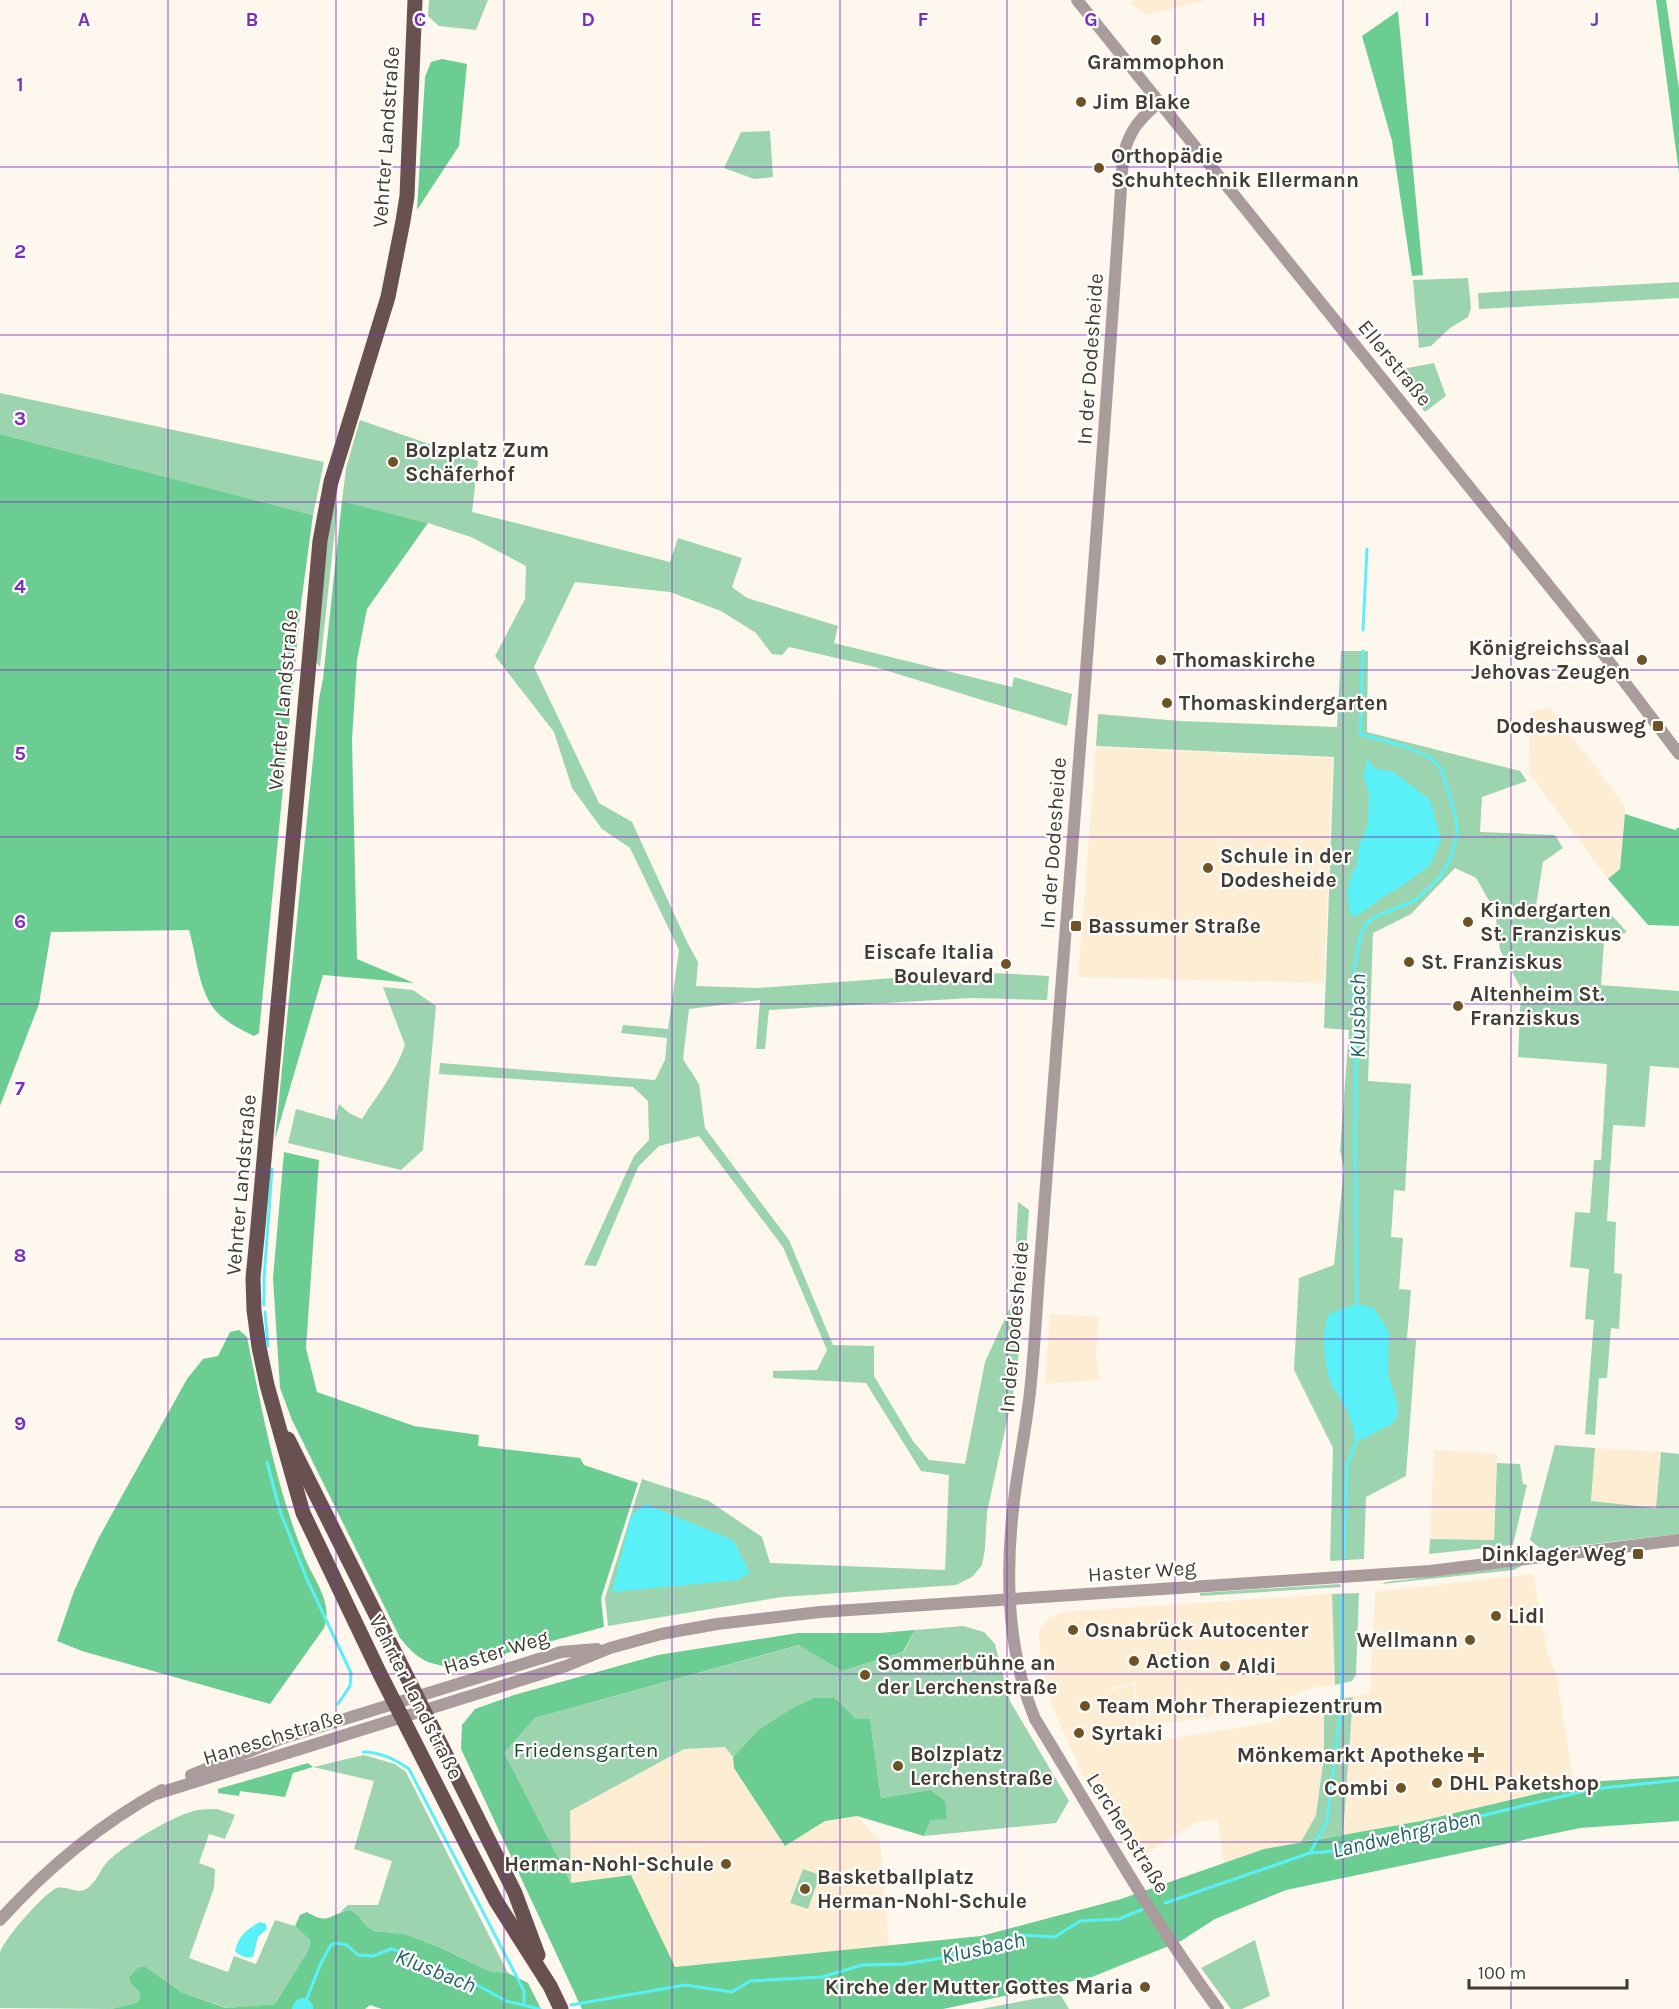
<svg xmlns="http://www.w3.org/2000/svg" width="1679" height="2009" font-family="Karla,sans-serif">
  <rect width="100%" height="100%" fill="#fef7ed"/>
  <path fill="#fdedd3" d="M1134,0H1206L1147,15L1131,4Z
    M1550,707L1624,805L1625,814L1620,869L1608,879L1530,774L1529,713Z
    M1096,747L1333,758L1324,983L1078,977Z
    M1050,1314L1099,1317L1096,1356L1099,1380L1045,1384Z
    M1595,1448L1661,1452L1656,1508L1590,1501Z
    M1434,1450L1497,1454L1494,1540L1430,1539Z
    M1533,1574L1548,1656L1556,1674L1574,1784L1421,1821L1343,1835L1353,1697L1370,1693L1375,1592Z
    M1332,1594L1335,1685L1312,1688L1295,1694L1271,1706L1256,1710L1138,1727L1135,1682L1111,1688L1112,1690L1133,1684L1138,1744L1261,1724L1276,1720L1305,1707L1324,1702V1756L1316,1815L1301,1842L1264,1849L1224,1863L1218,1819L1196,1822L1135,1861L1084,1777L1051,1704L1040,1652L1039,1630L1049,1618L1063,1612Z
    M725,1747L733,1757L734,1768L785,1846L825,1821L857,1816L880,1841L889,1945L674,1967L631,1875L571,1883L570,1811L684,1749Z"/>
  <path fill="#9dd4b0" d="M429,0H488L476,30L439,26L428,16Z
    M770,131L773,177L754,179L724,168L741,132Z
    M1468,278L1471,308L1468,317L1450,328L1431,346L1419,348L1413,280Z
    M1679,282V298L1479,309L1478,293Z
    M1434,363L1446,396L1425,412L1392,371Z
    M0,393L324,462L313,515L0,434Z
    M360,420L478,461L472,512L670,562L678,538L742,558L732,587L747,598L838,626L834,643L1012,687L1014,677L1072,694L1067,726L875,667L789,647L782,655L772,654L756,633L721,611L670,592L575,582L534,667L599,803L632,822L688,944L698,962L696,986L758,988L974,972L1049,976L1047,1000L971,998L769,1010L765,1049H756L760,1000L689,1009L683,1059L699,1084L705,1128L789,1240L833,1345L874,1346V1376L913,1441L929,1460L965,1464L985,1362L1013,1301L1018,1202L1029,1210L1017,1375L987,1512L985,1549L982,1565L972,1577L956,1585L782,1597L608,1626L605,1598L642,1479L709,1501L762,1537L770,1563L945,1570L949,1475L921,1471L866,1383L773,1378V1371L817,1370L827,1350L783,1247L699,1136L659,1146L638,1167L596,1266L584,1265L634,1156L649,1140L648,1101L633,1087L439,1074L440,1063L655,1080L665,1060L667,1038L621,1033L623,1025L668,1029L679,950L630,848L602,829L572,788L554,732L495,656L525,599L526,566L471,537L428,523L342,501L346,468Z
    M335,492L337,510L320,667L314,659L320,591Z
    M1341,651H1368L1367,732L1520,771L1527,781L1482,797L1480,832L1555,835L1563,848L1543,862L1535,912L1586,918L1607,910L1627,932L1604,942L1601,985L1679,991V1068L1650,1066L1645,1127L1613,1125L1607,1221L1616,1222L1614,1273L1622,1274L1619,1329L1611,1328L1607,1378H1599L1595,1435L1585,1434L1594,1320L1585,1319L1589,1269L1570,1267L1575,1212L1590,1213L1594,1160H1601L1607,1064L1518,1057L1521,988L1500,950L1495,911L1476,878L1455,868L1411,914L1373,933L1368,1081L1411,1084L1405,1191L1394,1190L1391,1237L1403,1238L1399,1289L1411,1290L1407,1339L1416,1340L1406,1476L1366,1497L1364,1559L1330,1561L1333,1448L1294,1370L1299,1278L1334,1265L1344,1168L1340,1151L1349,1030L1324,1028L1334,757L1096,746L1098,714L1180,721L1337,727Z
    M383,987L413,990L436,1006L423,1150L401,1170L288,1143L296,1109L335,1120L339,1104L349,1113L362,1119C377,1095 395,1074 405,1045Z
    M1555,1445L1595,1448L1591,1501L1656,1508L1661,1452L1679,1454V1534L1542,1550L1530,1540Z
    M1497,1463L1520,1464L1523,1484L1527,1485L1513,1545L1429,1554L1430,1539L1494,1540Z
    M1523,1565L1514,1570L1382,1584L1386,1582Z
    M1340,1584L1341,1587L1200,1596V1593Z
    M1359,1593L1356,1675L1352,1681L1335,1685L1332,1594Z
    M963,1626L984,1632L995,1644L1010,1701L1069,1801L1056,1823L924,1836L931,1820L930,1790L881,1798L870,1719H856L835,1698L757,1731L733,1757L725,1747L684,1749L570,1811L571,1883L503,1754L535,1718L800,1645L842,1671L904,1652L915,1630Z
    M1353,1697L1343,1835L1301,1842L1316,1815L1324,1756V1702Z
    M364,1755L395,1764L406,1772L508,1973L489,1971L441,1948L405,1934L374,1931L366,1926L359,1916L350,1910L340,1912L348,1905H378L392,1861L354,1849L374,1781L313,1767Z
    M217,1809L235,1815L225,1839L209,1834L199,1863L215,1869L214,1888L189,1958L228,1972L234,1956L256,1964L275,1920L295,1926L310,1940L309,1949L275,2004L227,2008L181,1992L146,1967H140L130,1976V1982L139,1992L140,1999L136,2003L111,2009L0,2008C0,1993 0,1967 0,1953C3,1940 45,1892 57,1888C69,1885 79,1898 91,1885C98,1878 101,1869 107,1862C124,1845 175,1814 198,1810C204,1809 211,1809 217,1809Z
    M803,1869L820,1875L808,1909L790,1903Z
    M1255,1940L1270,1996L1242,2009H1231L1201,1968Z
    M1060,1994L1069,2009H981Z"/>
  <path fill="#6bcd92" d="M1656,0H1666L1679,89V173Z
    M1398,11L1423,275L1412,276L1392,141L1362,36Z
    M442,59L467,64L459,146L417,210L425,77L431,62Z
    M0,434L313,515L301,604L259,1033L254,1036C240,1029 221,1020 212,1006C198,985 196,954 189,930L51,932L39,1004L0,1106Z
    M342,501L428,523L367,609L357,660L352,740L357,959L414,983L323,975L275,1139L319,699L323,679Z
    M1625,814L1675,830L1679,827V926L1648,925L1608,879L1620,869Z
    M284,1152L319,1160L306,1348L317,1392L414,1426L479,1435L478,1446L580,1458L584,1465L638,1483L601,1598L604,1627L455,1667C427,1665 417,1659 400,1638L292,1420L280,1388L273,1278Z
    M239,1330L247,1337C262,1411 276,1486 304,1556C313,1579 334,1603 324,1628L270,1704L82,1651L57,1641L74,1591L98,1539L187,1379L203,1359L218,1356L230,1332Z
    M915,1630L903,1652L842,1671L799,1645L535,1718L504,1753L571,1883L631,1875L675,1967L981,1936L1121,1899L1264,1849L1421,1821L1587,1782L1679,1776V1821L1580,1828L1286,1890L1215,1919L1181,1941L1092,1977L943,2009H582L461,1749L462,1725L475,1709L514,1695L658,1655L798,1633H880Z
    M815,1698H835L856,1719H870L881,1798L930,1790L945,1801L947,1819L931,1820L924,1836L857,1816L825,1821L785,1846L734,1768L733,1757L757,1731L793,1708Z
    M308,1763L313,1767L293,1773L285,1797L240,1791L239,1796L218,1793V1789Z
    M350,1910L359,1916L366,1926L374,1931L405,1934L441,1948L489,1971L508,1973L528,1983L541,2009H382L370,2005L365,2009H111L136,2003L140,1999L139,1992L130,1982V1976L139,1967H146L181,1992L226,2008L275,2004L309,1949L310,1940L295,1926L300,1915L307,1912C330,1926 328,1914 350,1910Z"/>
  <path fill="#59f0f7" d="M1366,758L1376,769L1394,772L1430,800L1441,840L1430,865L1402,886L1381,898L1363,912L1351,917L1347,893L1352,872L1356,868L1359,846L1368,824L1369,795L1363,773L1366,768Z
    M1357,1304L1374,1308L1389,1332L1388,1373L1398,1406L1397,1416L1392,1424L1356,1442C1354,1433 1352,1423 1349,1414C1344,1402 1334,1392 1330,1380C1324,1364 1321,1330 1329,1314Z
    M645,1504L733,1540L750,1573L738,1580L612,1592L631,1516Z
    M260,1922L266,1924L267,1929L258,1937L253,1957C247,1959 240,1956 235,1951C239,1935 246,1930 260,1922Z"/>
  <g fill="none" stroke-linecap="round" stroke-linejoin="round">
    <path stroke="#59f0f7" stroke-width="3" d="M1363,630L1367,549
      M1357,1304L1355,1138L1357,1025L1353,997L1355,964L1360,937L1365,925L1373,918L1416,900L1440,877L1451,858L1457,834L1456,819L1442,770L1431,758L1406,747L1360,734L1363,651
      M264,1305V1279L272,1169
      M265,1312L268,1346
      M267,1462L280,1511L306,1577L351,1673L350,1686L338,1704
      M1344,1557L1347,1465L1356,1442
      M363,1752C380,1752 395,1759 409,1769L524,1991V2005
      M1311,1853L1335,1851L1593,1789L1679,1780
      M1165,1903L1310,1853L1327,1821L1342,1700V1597
      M571,2005L685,1985L732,1992L750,1981L822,1977L862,1965L904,1964L949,1957L964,1951L997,1946L1019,1935L1055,1937L1080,1921L1119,1919L1143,1909
      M303,2008L321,1963L331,1945L336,1943L347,1945L358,1955L373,1956L391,1949L402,1952L426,1966L443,1968L452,1972L462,1982L477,1985L506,2001L540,2009"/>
    <path stroke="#59f0f7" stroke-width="20" d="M302,2009L303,2008"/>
    <path stroke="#aa9c9c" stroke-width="12" d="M1077,0L1595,643L1679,754
      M1159,102C1139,120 1129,130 1123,157C1100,522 1068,886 1041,1251C1037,1298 1035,1345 1030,1392C1026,1429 1018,1465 1014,1501C1005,1573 1007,1651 1035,1719C1095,1816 1150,1917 1218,2009
      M191,1775L280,1739L561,1652L597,1649
      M156,1794L566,1666L610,1648L661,1634L717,1624L820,1612L1430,1571L1679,1540
      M0,1920C47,1868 100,1824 162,1790"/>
    <path stroke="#695152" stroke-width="15" d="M415,0L407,196L403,221L388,297L331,482L320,541L257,1237L253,1278L254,1310L259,1347L267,1385L303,1513L380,1674L469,1849L496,1901L550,1986L561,2009
      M288,1439L515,1893L538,1955"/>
  </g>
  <path fill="none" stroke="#7b2cbf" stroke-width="1.5" stroke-opacity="0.55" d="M168,0V2009M336,0V2009M504,0V2009M672,0V2009M840,0V2009M1007,0V2009M1175,0V2009M1343,0V2009M1511,0V2009M0,167H1679M0,335H1679M0,502H1679M0,670H1679M0,837H1679M0,1004H1679M0,1172H1679M0,1339H1679M0,1507H1679M0,1674H1679M0,1842H1679"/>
  <g fill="#6e5325" stroke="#fff" stroke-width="2">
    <circle cx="1156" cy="40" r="6"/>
    <circle cx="1081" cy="102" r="6"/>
    <circle cx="1099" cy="168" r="6"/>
    <circle cx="393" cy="462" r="6"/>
    <circle cx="1161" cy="660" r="6"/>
    <circle cx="1642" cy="660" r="6"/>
    <circle cx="1167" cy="703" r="6"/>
    <rect x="1652" y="720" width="12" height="12" rx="3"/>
    <circle cx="1208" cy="868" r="6"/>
    <circle cx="1468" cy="922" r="6"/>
    <rect x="1070" y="920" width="12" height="12" rx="3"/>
    <circle cx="1409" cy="962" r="6"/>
    <circle cx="1006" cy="964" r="6"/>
    <circle cx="1458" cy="1006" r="6"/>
    <rect x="1632" y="1548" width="12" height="12" rx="3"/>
    <circle cx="1496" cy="1616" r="6"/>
    <circle cx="1073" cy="1630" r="6"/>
    <circle cx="1470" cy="1640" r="6"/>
    <circle cx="1134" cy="1661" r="6"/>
    <circle cx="1225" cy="1666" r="6"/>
    <circle cx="865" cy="1675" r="6"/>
    <circle cx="1085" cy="1706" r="6"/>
    <circle cx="1079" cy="1733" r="6"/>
    <path d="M1473 1746h6v6h6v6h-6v6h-6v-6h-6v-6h6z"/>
    <circle cx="898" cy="1766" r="6"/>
    <circle cx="1437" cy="1783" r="6"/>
    <circle cx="1401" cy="1788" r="6"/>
    <circle cx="726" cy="1864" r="6"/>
    <circle cx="805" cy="1889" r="6"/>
    <circle cx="1145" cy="1987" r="6"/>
  </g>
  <g text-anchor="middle" stroke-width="4.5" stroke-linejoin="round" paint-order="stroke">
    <g font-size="21" font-weight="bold" fill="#423c32" stroke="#fff" text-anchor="start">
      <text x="1156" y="69" text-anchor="middle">Grammophon</text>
      <text x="1093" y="109">Jim Blake</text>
      <text x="1111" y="163">Orthopädie<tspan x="1111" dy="24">Schuhtechnik Ellermann</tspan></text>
      <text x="405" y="457">Bolzplatz Zum<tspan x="405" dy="24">Schäferhof</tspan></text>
      <text x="1630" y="655" text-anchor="end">Königreichssaal<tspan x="1630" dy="24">Jehovas Zeugen</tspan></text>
      <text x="1173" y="667">Thomaskirche</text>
      <text x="1179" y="710">Thomaskindergarten</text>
      <text x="1646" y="733" text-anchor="end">Dodeshausweg</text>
      <text x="1220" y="863">Schule in der<tspan x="1220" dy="24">Dodesheide</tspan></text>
      <text x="1480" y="917">Kindergarten<tspan x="1480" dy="24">St. Franziskus</tspan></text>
      <text x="1088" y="933">Bassumer Straße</text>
      <text x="994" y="959" text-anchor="end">Eiscafe Italia<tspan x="994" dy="24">Boulevard</tspan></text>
      <text x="1421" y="969">St. Franziskus</text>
      <text x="1470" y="1001">Altenheim St.<tspan x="1470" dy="24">Franziskus</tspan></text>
      <text x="1626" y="1561" text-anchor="end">Dinklager Weg</text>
      <text x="1508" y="1623">Lidl</text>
      <text x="1085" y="1637">Osnabrück Autocenter</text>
      <text x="1458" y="1647" text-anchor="end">Wellmann</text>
      <text x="1146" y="1668">Action</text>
      <text x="877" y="1670">Sommerbühne an<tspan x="877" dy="24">der Lerchenstraße</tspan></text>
      <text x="1237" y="1673">Aldi</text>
      <text x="1097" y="1713">Team Mohr Therapiezentrum</text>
      <text x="1091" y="1740">Syrtaki</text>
      <text x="910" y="1761">Bolzplatz<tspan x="910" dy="24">Lerchenstraße</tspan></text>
      <text x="1464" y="1762" text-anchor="end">Mönkemarkt Apotheke</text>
      <text x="1449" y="1790">DHL Paketshop</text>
      <text x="1389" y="1795" text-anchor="end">Combi</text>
      <text x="714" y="1871" text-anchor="end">Herman-Nohl-Schule</text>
      <text x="817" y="1884">Basketballplatz<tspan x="817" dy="24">Herman-Nohl-Schule</tspan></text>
      <text x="1133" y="1994" text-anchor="end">Kirche der Mutter Gottes Maria</text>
    </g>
    <g font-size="21" fill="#423c32" stroke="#fff">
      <text transform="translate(386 137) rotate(-86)" y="7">Vehrter Landstraße</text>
      <text transform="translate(1090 359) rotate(-86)" y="7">In der Dodesheide</text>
      <text transform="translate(1395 363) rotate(51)" y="7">Ellerstraße</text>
      <text transform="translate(283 700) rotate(-85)" y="7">Vehrter Landstraße</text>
      <text transform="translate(1053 843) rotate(-86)" y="7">In der Dodesheide</text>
      <text transform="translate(241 1185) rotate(-85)" y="7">Vehrter Landstraße</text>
      <text transform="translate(1014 1327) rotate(-85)" y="7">In der Dodesheide</text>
      <text transform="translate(1142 1571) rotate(-4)" y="7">Haster Weg</text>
      <text transform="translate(496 1652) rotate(-17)" y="7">Haster Weg</text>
      <text transform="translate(416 1697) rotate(63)" y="7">Vehrter Landstraße</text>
      <text transform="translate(273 1737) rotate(-17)" y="7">Haneschstraße</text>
      <text transform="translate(1128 1833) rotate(58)" y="7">Lerchenstraße</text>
    </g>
    <g font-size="21" fill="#1f472f" stroke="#fff">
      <text x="586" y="1757">Friedensgarten</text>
    </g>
    <g font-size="22" font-style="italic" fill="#246265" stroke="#fff">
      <text transform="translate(1357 1016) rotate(-90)" y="8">Klusbach</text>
      <text transform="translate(1406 1833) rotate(-13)" y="8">Landwehrgraben</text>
      <text transform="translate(983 1947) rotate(-12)" y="8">Klusbach</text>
      <text transform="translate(436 1970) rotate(22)" y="8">Klusbach</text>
    </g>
  </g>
  <g font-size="20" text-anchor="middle" font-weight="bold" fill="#7b2cbf" stroke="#fff" stroke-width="4.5" stroke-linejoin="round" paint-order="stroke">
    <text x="84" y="26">A</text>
    <text x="252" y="26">B</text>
    <text x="420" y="26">C</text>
    <text x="588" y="26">D</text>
    <text x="756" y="26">E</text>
    <text x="923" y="26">F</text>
    <text x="1091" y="26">G</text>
    <text x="1259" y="26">H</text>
    <text x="1427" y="26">I</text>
    <text x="1595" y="26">J</text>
    <text x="20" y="91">1</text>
    <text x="20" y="258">2</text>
    <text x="20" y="425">3</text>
    <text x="20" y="593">4</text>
    <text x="20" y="760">5</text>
    <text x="20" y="928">6</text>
    <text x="20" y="1095">7</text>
    <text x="20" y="1262">8</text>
    <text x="20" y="1430">9</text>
  </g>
  <path d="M1469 1979v9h158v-9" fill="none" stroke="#423c32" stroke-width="3"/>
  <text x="1478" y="1979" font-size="18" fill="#423c32" stroke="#ffffff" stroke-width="4.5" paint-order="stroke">100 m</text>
</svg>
